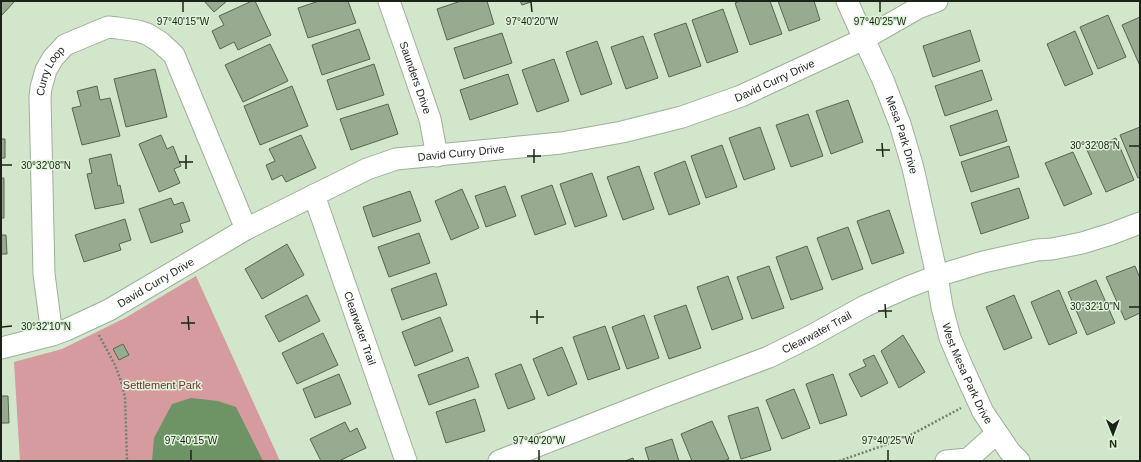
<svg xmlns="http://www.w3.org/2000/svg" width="1141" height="462" font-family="Arial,sans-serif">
  <rect width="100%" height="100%" fill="#d1e6cb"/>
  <path fill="#d59b9e" d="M196,276L280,461H20L14,362L62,349L125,318Z"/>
  <path fill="#6e9364" d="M191,398L218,401L236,407L263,461H152L154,438L172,404Z"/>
  <path fill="#97ab91" stroke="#556750" d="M1,1H15L1,16Z
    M204,1H227L214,12Z
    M252,1H255L271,35L238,50L234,42L220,49L212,31L224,25L219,16Z
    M319,1H348L356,23L308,38L298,8Z
    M461,1H487L494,24L447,40L437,9Z
    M520,1H534L522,5Z
    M740,1H770L782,34L750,45L735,3Z
    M778,1H814L820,20L789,31Z
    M723,9L738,52L707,63L692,20Z
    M1108,15L1126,57L1098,69L1080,27Z
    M1140,17V66L1122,25Z
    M686,23L701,66L669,77L654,34Z
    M359,29L370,59L322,75L312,45Z
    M970,30L980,61L933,77L923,46Z
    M1075,31L1093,74L1065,86L1047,44Z
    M502,33L512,63L464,79L454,48Z
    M643,36L658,78L626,89L611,47Z
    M597,41L612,84L581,95L566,52Z
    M270,44L288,81L243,102L225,65Z
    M554,59L569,101L537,112L522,70Z
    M374,64L384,95L337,110L327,80Z
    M155,69L167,117L126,127L114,79Z
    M982,70L992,100L945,116L935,86Z
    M508,74L518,104L470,120L460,90Z
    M97,86L100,100L110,98L120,136L82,145L72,108L81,106L77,91Z
    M292,86L308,126L260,145L244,106Z
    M848,100L863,142L831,154L816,111Z
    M388,104L398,134L351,150L340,119Z
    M997,110L1007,141L960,156L950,126Z
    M808,114L823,156L791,167L776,125Z
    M760,127L775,169L744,180L729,138Z
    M1140,127V177L1138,178L1120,135Z
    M161,135L167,149L173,146L181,166L174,169L180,183L159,192L139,144Z
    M301,135L316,168L286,182L282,175L272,180L266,165L275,161L269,149Z
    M1116,138L1134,180L1106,192L1087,150Z
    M1,139H5V158H1Z
    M722,145L737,187L706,198L691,156Z
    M1009,146L1019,177L971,192L961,162Z
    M1073,152L1092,194L1064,206L1045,163Z
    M111,154L118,186L120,185L124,203L95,209L87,174L92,173L89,159Z
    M685,161L700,204L669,215L654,173Z
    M639,166L654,209L623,220L607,177Z
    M592,173L607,216L575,227L560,184Z
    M1,178H4V218H1Z
    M552,185L566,224L535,235L521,196Z
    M505,186L516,216L486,227L475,196Z
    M1019,188L1029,218L981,234L971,203Z
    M462,189L479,228L451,240L435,201Z
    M410,191L421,221L373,237L363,207Z
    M171,198L174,205L183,202L190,221L180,224L183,232L151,243L139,209Z
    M889,210L904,253L872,264L857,221Z
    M125,219L131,240L119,244L121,250L84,262L75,235Z
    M848,227L863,269L832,280L817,238Z
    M419,233L430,263L389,277L378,247Z
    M1,235H6L7,254H1Z
    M287,244L304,275L262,299L245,269Z
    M807,246L823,289L791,300L776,257Z
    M769,266L784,308L752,319L737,277Z
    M1135,266L1140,278V313L1125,320L1106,277Z
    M436,273L447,305L402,320L391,289Z
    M728,276L743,319L712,330L697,287Z
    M1096,280L1115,323L1087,335L1068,292Z
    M1059,290L1077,333L1049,345L1031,302Z
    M307,295L320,321L279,342L265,316Z
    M1014,295L1032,338L1004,350L986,307Z
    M686,305L701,348L669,359L654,316Z
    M644,315L659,358L627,369L612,327Z
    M440,317L453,351L415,366L402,332Z
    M605,326L620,369L588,380L573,337Z
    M323,333L338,365L297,384L282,353Z
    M903,335L925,372L899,388L881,351Z
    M123,344L129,355L119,360L113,349Z
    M562,347L577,384L548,396L533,359Z
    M874,355L888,383L861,397L849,374L866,366L863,360Z
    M468,357L479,387L429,405L418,375Z
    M521,364L535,399L508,409L495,374Z
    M339,374L351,404L315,418L303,389Z
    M833,374L847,415L820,424L806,384Z
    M794,389L810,428L782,439L766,400Z
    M1,396H8L9,423H1Z
    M475,399L485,431L446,443L436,412Z
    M758,407L771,450L741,459L728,416Z
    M712,421L729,459L724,461H692L681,434Z
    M345,422L350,432L357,428L366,448L339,461H321L310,439Z
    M672,439L679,461H649L645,448Z
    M633,458L634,461H625Z"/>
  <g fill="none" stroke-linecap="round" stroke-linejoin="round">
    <g stroke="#9db198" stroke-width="23">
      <g id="minor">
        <path id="s1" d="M389,1L430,119L437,156"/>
        <path id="s2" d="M847,1L864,39L883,80L900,124L913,168L937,276L942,307L950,338L962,366L983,412L1010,452L1019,461"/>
        <path id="s3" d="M314,195L406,461"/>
        <path id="s4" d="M52,335L44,274L40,97L41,88L46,70L53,58L65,45L108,27L118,28L138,31L147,34L160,42L174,55L246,229"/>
        <path id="s5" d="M1,348L52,335L66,330L109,310L246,229L367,169L396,159L561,143L622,132L682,117L741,96L864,39L918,8L937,1"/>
        <path id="s6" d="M499,461L662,397L769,357L811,336L865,306L908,287L937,276L983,262L1037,250L1052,249L1082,243L1111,234L1140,223"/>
        <path d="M946,461L968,459L997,433"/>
      </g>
    </g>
    <path stroke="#73816f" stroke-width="2.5" stroke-dasharray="2 2" stroke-linecap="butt" d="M99,335L115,365L121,381L125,397L127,461
      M839,461L905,438L961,408"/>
    <use href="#minor" stroke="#fff" stroke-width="21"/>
  </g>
  <path fill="none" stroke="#1c241a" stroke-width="1.5" d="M183,2V12M531,2L532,12M880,2V12M882,143L883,157M1129,146H1139M534,149V163M876,150H890M186,155V169M527,156H541M179,162H193M2,165H12M885,304L886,318M1129,307H1139M537,310V324M878,311H892M188,316L189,330M530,317H544M181,323H195M2,327L12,326M191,450V460M539,450V460M888,450V460"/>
  <g text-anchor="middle" stroke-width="3" stroke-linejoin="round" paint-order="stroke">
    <g font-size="11" fill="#1c241a" stroke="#def3d8">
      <text dy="4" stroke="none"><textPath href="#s4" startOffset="267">Curry Loop</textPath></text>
      <text dy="4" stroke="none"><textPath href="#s1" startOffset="81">Saunders Drive</textPath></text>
      <text dy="4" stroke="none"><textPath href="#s5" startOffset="829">David Curry Drive</textPath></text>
      <text dy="4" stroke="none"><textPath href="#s2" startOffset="145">Mesa Park Drive</textPath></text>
      <text dy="4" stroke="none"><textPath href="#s5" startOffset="505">David Curry Drive</textPath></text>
      <text dy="4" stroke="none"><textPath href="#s5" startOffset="169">David Curry Drive</textPath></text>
      <text dy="4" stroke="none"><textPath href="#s3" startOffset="141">Clearwater Trail</textPath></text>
      <text dy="4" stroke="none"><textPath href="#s6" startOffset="343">Clearwater Trail</textPath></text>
      <text dy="4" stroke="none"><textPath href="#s2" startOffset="393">West Mesa Park Drive</textPath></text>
    </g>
    <g font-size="11" fill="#7b2c36" stroke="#def3d8">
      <text x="162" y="389">Settlement Park</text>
    </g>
  </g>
  <g font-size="10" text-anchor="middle" fill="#1c241a" stroke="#def3d8" stroke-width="3" stroke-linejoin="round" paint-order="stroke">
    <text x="183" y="25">97°40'15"W</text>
    <text x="532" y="25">97°40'20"W</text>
    <text x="880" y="25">97°40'25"W</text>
    <text x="1095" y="149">30°32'08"N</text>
    <text x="46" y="169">30°32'08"N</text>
    <text x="1095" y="310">30°32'10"N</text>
    <text x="46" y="330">30°32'10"N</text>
    <text x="191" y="444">97°40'15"W</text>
    <text x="539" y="444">97°40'20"W</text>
    <text x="888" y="444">97°40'25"W</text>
  </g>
  <rect width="1141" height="462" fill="none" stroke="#1c241a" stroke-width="4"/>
  <g transform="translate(1113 434) rotate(179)" stroke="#def3d8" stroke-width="3" paint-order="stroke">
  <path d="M0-3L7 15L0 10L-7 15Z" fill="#1c241a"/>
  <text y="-6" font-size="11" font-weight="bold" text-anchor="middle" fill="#1c241a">N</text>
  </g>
</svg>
